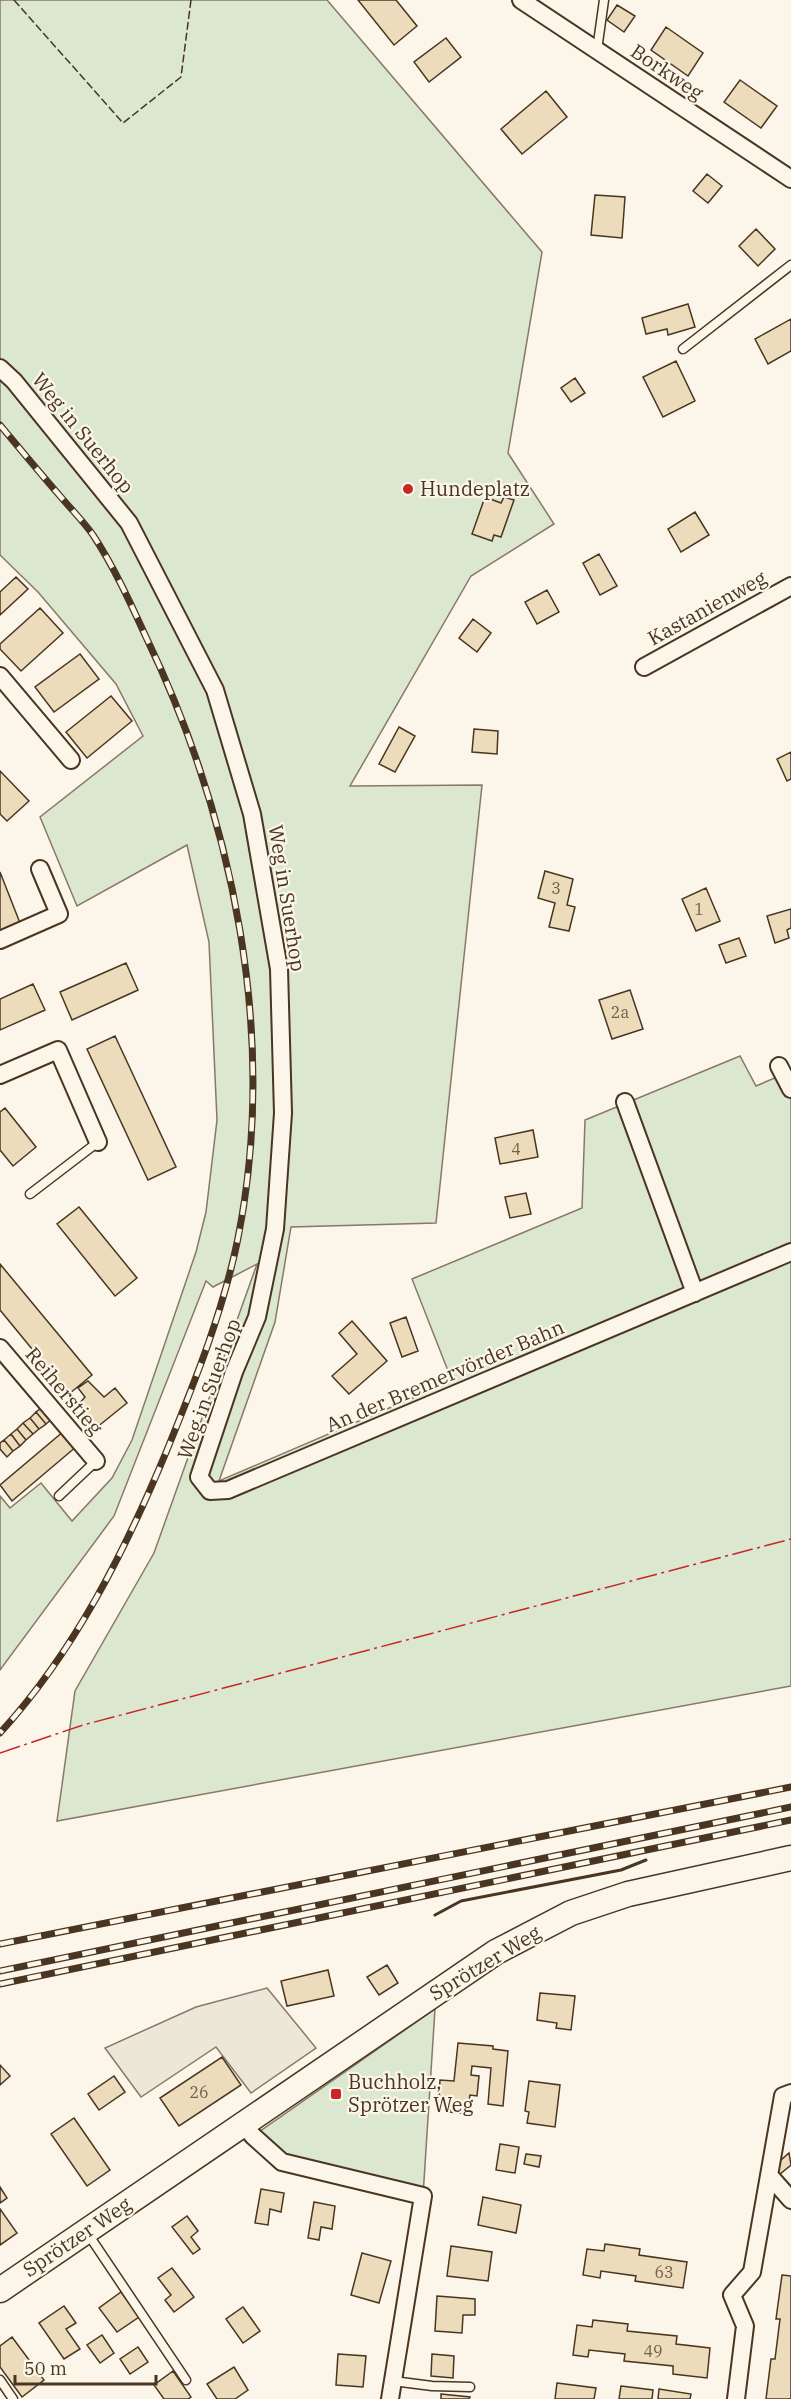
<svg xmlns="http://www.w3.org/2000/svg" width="791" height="2399" font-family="'IBM Plex Serif',serif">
  <rect width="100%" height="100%" fill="#fbf6e9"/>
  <path fill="#dce7d0" stroke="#887966" stroke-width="1.5" d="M0,0H327L542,252L508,453L554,524L471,576L350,786L482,785L436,1223L291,1227L275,1322L219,1481L452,1381L412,1279L582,1208L585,1120L740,1056L756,1086L791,1071V1686L57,1821L75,1691L154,1553L257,1264L213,1287L206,1281L114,1516L0,1670V1496L10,1508L41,1483L72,1521L112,1478L132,1440L196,1252L206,1212L217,1120L209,942L187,845L77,906L40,817L143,736L116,684L38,592L0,555Z
    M435,2009L423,2196L282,2162L253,2136Z"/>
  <path fill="#ede7d9" stroke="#887966" stroke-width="1.5" d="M267,1988L316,2048L251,2093L216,2047L141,2097L105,2048L196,2007Z"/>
  <path fill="#ecdcbc" stroke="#4a3520" stroke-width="1.5" d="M358,0H396L417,26L394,45Z
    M617,5L635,16L624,32L607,20Z
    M666,27L703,53L688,76L651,50Z
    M446,38L461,57L429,82L414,62Z
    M740,80L777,106L761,128L724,102Z
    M546,91L567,117L522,154L501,129Z
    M707,174L722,186L708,203L693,191Z
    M595,195L625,197L622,238L591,235Z
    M756,229L775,249L758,266L739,246Z
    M688,304L695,327L668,335L667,329L646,334L642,318Z
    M791,319V351L768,364L755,339Z
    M676,361L695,401L663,417L643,377Z
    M575,378L585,393L571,402L561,388Z
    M485,497L501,503L504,497L514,500L501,537L494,535L492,541L472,534Z
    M695,512L709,535L681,552L668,529Z
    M599,554L617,586L600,595L583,563Z
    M16,577L28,589L0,615V592Z
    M547,590L559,612L537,624L525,602Z
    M40,608L63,633L21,671L0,649V644Z
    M473,619L491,633L477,652L459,638Z
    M80,654L99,679L54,712L35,687Z
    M111,696L132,721L87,758L66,732Z
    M399,727L415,736L395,772L379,764Z
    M474,729L498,731L497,754L472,752Z
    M791,752V779L787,781L777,759Z
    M0,771L29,801L7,821L0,814Z
    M545,871L573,879L567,905L575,907L569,931L549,927L555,903L538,898Z
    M0,872L20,923L0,931Z
    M706,888L720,921L696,931L682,899Z
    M791,909V928L787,930L789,938L775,943L767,916Z
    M739,938L746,956L726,963L719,945Z
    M126,963L138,990L72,1020L60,992Z
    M33,984L45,1010L0,1030V999Z
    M630,990L643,1029L612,1039L599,1000Z
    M115,1036L176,1167L148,1180L87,1049Z
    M5,1108L36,1147L13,1166L0,1150V1112Z
    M533,1130L538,1157L500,1164L495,1138Z
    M526,1193L531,1214L510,1218L505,1197Z
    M79,1207L137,1278L115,1296L57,1224Z
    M0,1264L92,1375L69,1394L0,1310Z
    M406,1317L418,1351L402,1357L390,1323Z
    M352,1321L387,1361L349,1394L332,1376L357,1354L339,1333Z
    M88,1381L104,1397L115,1388L127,1403L96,1428L78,1405L85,1397L78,1388Z
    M43,1407L53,1418L46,1424L36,1412Z
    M36,1412L46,1424L39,1429L30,1418Z
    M30,1418L39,1429L33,1434L23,1423Z
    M23,1423L33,1434L26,1440L17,1429Z
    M17,1429L26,1440L20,1446L11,1434Z
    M64,1431L77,1446L12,1501L0,1485Z
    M11,1434L20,1446L13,1451L4,1440Z
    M4,1440L13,1451L7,1457L0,1449V1443Z
    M387,1965L398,1983L379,1995L367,1977Z
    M328,1970L334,1996L287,2006L281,1981Z
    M540,1993L575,1996L571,2030L556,2028L557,2023L537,2020Z
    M458,2043L493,2046V2049L508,2051L503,2106L488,2104L491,2068L472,2066L471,2075L479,2076L477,2096L470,2095L467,2114L450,2112L452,2097L439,2096L440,2080L454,2081Z
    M222,2057L241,2085L179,2126L160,2098Z
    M0,2065L10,2076L0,2085Z
    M114,2076L125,2092L99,2110L88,2094Z
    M529,2081L560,2085L555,2127L527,2123L529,2112L525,2111Z
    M74,2118L110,2170L87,2186L51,2134Z
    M500,2144L519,2147L515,2173L496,2170Z
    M789,2153L791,2165L780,2174L773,2167Z
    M526,2154L541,2156L539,2167L524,2164Z
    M0,2187L7,2198L0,2203Z
    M261,2189L284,2193L281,2212L270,2209L268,2225L255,2223Z
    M483,2197L521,2205L516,2233L478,2225Z
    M314,2202L335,2206L332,2229L321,2227L319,2240L308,2238Z
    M0,2209L17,2233L0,2245Z
    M187,2216L198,2231L191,2237L200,2249L193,2254L172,2227Z
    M605,2244L640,2249L639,2255L687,2262L683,2288L635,2281L636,2276L601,2271L600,2278L583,2275L587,2249L604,2251Z
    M451,2246L492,2252L488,2281L447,2276Z
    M362,2253L391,2261L379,2303L351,2295Z
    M172,2268L194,2297L174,2312L165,2300L171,2295L158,2278Z
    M782,2275L791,2276V2399H766L771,2359H775L780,2319H776Z
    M121,2292L139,2317L117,2332L99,2308Z
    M437,2296L475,2299V2315H463L462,2333L435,2331Z
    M64,2306L76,2323L66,2329L80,2349L64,2359L39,2323Z
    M243,2307L260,2331L243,2343L226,2319Z
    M593,2320L628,2324L627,2331L677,2336L676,2344L710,2348L707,2378L673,2374V2366L624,2361L625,2354L589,2350L588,2357L573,2355L577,2325L592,2327Z
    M102,2335L114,2353L100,2363L87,2345Z
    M12,2337L44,2380L22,2397L0,2367V2346Z
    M138,2347L148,2362L130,2374L120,2359Z
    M338,2354L366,2356L363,2387L336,2385Z
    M432,2354L454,2356L453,2378L431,2376Z
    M234,2367L248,2390L235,2399H217L207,2384Z
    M173,2371L191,2397L188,2399H164L154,2385Z
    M557,2383L596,2388L594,2399H555Z
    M621,2386L653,2390L652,2399H619Z
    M659,2389L691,2394L690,2399H658Z
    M441,2394L470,2397L469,2399H441Z"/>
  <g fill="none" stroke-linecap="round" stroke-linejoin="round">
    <g stroke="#4a3520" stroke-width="11">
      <path id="lane" d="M597,50L604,0
        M683,349L791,265
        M30,1194L98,1142
        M59,1496L96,1461
        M88,2234L186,2380
        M0,2380L13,2399
        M393,2381L432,2386L470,2387"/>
    </g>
    <g stroke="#4a3520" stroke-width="20">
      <path id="street" d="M521,0L791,179
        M0,368L14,381L129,523L215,690L252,814L279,969L283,1113L275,1229L257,1317L234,1372L199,1477L210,1491L228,1490L791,1252
        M644,667L791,586
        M0,676L71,760
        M0,940L59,914L40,869
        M779,1066L791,1089
        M0,1075L58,1050L98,1142
        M625,1102L695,1293
        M0,1348L96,1461
        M243,2124L253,2136L282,2162L423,2196L390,2399
        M769,2175L791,2200
        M736,2399L745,2326L732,2295L752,2272L783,2096L791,2093"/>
    </g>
    <g stroke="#4a3520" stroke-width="27">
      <path id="secondary" d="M0,2290L496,1952L571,1913L628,1894L791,1858"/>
    </g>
    <use href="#lane" stroke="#fbf6e9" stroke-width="8"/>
    <use href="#street" stroke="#fbf6e9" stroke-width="16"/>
    <use href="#secondary" stroke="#fbf6e9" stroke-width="24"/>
    <g stroke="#4a3520" stroke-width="7">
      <path id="rail" d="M0,425C20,449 40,473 60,496C71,509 83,521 93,535C114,567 130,602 146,637C234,820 278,1037 238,1238C223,1312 195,1381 167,1450C125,1551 75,1651 0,1733
        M0,1944L791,1787
        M0,1971L791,1807
        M0,1984L791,1820"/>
    </g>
    <use href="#rail" stroke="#fbf6e9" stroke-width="4.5" stroke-dasharray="14" stroke-linecap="butt"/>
    <path stroke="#4a3520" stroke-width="1.5" stroke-dasharray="8 3" stroke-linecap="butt" d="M14,0L123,123L181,77L191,0"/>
    <path stroke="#4a3520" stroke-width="3" d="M435,1915L461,1901L621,1870L646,1860"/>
    <path stroke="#c62828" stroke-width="1.5" stroke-dasharray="21 4.5 3 4.5" stroke-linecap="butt" d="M0,1753L83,1725L791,1539"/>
  </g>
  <g fill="#c62828" stroke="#fbf6e9" stroke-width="2">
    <circle cx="408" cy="489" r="6"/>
    <rect x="330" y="2088" width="12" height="12" rx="3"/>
  </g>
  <g text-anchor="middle" stroke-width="4.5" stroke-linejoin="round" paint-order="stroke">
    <g font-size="16" fill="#725f47">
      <text x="556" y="894">3</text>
      <text x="699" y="915">1</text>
      <text x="620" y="1018">2a</text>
      <text x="516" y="1155">4</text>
      <text x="199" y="2098">26</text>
      <text x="664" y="2278">63</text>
      <text x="653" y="2357">49</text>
    </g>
    <g font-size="20" fill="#4a3520" stroke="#fbf6e9">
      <text transform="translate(667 72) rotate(34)" y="7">Borkweg</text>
      <text transform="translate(83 433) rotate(51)" y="7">Weg in Suerhop</text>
      <text transform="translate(707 608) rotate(-29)" y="7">Kastanienweg</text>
      <text transform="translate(287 898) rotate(81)" y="7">Weg in Suerhop</text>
      <text transform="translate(445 1376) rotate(-23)" y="7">An der Bremervörder Bahn</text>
      <text transform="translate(209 1389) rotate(-70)" y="7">Weg in Suerhop</text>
      <text transform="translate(64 1391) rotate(50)" y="7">Reiherstieg</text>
      <text transform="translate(485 1963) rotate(-31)" y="7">Sprötzer Weg</text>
      <text transform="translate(77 2237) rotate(-34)" y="7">Sprötzer Weg</text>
    </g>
    <g font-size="20" fill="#4a3520" stroke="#fbf6e9" text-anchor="start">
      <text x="420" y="496">Hundeplatz</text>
      <text x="348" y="2089">Buchholz,<tspan x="348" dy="23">Sprötzer Weg</tspan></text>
    </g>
  </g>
  <path d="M15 2375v9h141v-9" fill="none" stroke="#4a3520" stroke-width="3"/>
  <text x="24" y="2375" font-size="18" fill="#4a3520" stroke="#fbf6e9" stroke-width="4.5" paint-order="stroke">50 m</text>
</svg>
